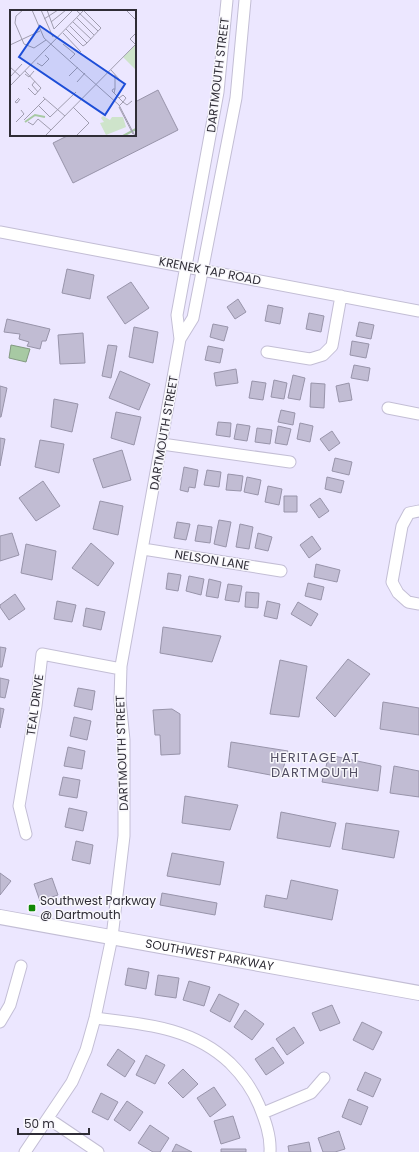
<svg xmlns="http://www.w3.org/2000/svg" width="419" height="1152" font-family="Poppins,sans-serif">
  <rect width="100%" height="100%" fill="#ece7ff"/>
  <path fill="#a7c9a3" stroke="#839a82" d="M11,345L30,349L26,362L9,358Z"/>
  <path fill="#c1bcd3" stroke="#9894aa" d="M158,90L178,130L73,183L53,143L69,135H135V102Z
    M67,269L94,275L90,299L62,293Z
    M131,282L149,308L125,324L107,297Z
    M238,299L246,312L235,319L227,307Z
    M268,305L283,308L280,324L265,321Z
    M309,313L324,316L321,332L306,329Z
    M7,319L50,329L46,341H42L40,349L27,346L29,342L19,339L20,334L4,332Z
    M359,322L374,325L371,339L356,336Z
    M213,324L228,327L224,341L210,337Z
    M134,327L158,332L153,363L129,357Z
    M83,333L85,363L60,364L58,335Z
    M352,341L369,344L366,358L350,355Z
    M108,345L117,346L111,378L102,376Z
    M208,346L223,349L220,363L205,360Z
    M354,365L370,368L368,381L351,378Z
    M236,369L238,383L216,386L214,373Z
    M120,371L150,384L139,410L109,398Z
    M293,375L305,378L300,400L288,398Z
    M274,380L287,383L284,399L271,397Z
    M252,381L266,383L263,400L249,398Z
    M311,383L325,384L324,408L310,407Z
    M349,383L352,400L339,402L336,386Z
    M0,386L7,388L1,417H0Z
    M54,399L78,404L72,432L51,427Z
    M281,410L295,413L293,425L278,422Z
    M116,412L141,417L134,445L111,438Z
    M218,422L231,423L230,437L216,435Z
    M300,423L313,426L310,442L297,439Z
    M237,424L250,426L247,441L234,439Z
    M278,426L291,429L287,445L275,443Z
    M257,428L272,430L270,444L255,442Z
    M332,431L340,443L329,451L320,439Z
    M0,438L5,439L0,466Z
    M40,440L64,444L59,473L35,467Z
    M122,450L131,480L103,488L93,459Z
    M335,458L352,462L349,475L332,471Z
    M184,467L198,470L195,488L189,487L188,492L180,490Z
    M207,470L221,472L219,487L204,485Z
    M228,474L243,476L241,491L226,490Z
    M247,477L261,480L258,495L244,492Z
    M327,477L344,481L341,493L325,489Z
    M43,481L60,506L36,521L19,498Z
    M268,486L282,489L279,505L265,502Z
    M284,496H297V512H284Z
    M320,498L329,511L319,518L310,505Z
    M100,501L123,506L118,535L93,529Z
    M219,520L231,522L226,547L214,544Z
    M177,522L190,524L186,540L174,538Z
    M240,524L253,527L249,549L236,547Z
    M198,525L212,527L210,543L195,541Z
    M12,533L19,555L0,561V536Z
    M258,533L272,537L268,551L255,548Z
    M312,536L321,549L309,558L300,545Z
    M91,543L114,563L98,586L72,568Z
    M26,544L56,551L52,580L21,573Z
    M316,564L340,570L337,582L314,577Z
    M168,573L181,575L178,591L166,589Z
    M189,576L204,579L201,595L186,591Z
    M209,579L221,582L218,598L206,596Z
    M308,583L324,587L321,600L305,596Z
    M228,584L242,586L239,602L225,600Z
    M246,592L259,593L258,608L245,607Z
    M15,594L25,609L9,620L0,607V605Z
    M57,601L76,605L72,622L54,619Z
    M267,601L280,604L277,619L264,616Z
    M298,602L318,614L311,626L291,614Z
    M86,608L105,612L101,630L83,626Z
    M163,627L221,636L212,662L160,653Z
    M0,647L6,648L2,667H0Z
    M348,659L370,674L335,717L316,698Z
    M280,660L307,666L299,717L270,714Z
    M0,678L9,680L5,698L0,697Z
    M78,688L95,691L92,710L74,706Z
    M383,702L419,708V735L380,729Z
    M0,708L4,709L0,728Z
    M172,709L180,714V754L161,755L160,735H155L153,710Z
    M74,717L91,721L87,740L70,736Z
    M231,742L288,751L281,777L228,767Z
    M68,747L85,751L82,769L64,766Z
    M329,755L381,766L378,791L322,782Z
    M394,766L419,771V797L390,793Z
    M63,777L80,780L77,798L59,795Z
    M185,796L238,805L230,830L182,823Z
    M69,808L87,812L83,831L65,827Z
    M281,812L336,823L330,847L277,838Z
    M346,823L399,831L394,858L342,849Z
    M76,841L93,845L90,864L72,860Z
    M172,853L224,862L220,885L167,876Z
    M0,873L11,881L0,895Z
    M52,878L58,895L40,901L34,884Z
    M291,880L338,890L332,920L264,907L266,895L287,899Z
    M162,893L217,903L215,915L160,905Z
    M128,968L149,972L146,989L125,985Z
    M158,975L179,978L176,998L155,995Z
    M189,981L210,987L204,1006L183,1000Z
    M219,994L239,1004L230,1022L210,1011Z
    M332,1005L340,1023L320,1031L312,1013Z
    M245,1010L264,1024L252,1040L234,1027Z
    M362,1022L382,1032L373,1050L353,1040Z
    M294,1027L304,1043L287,1055L276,1039Z
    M273,1047L284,1063L266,1075L255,1059Z
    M118,1049L135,1061L125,1077L107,1065Z
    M146,1055L165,1065L155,1084L136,1075Z
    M183,1069L198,1084L183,1098L168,1083Z
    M365,1072L381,1079L373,1097L357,1090Z
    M214,1087L226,1105L210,1117L197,1098Z
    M101,1093L118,1102L108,1120L92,1112Z
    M349,1099L368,1107L361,1125L342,1117Z
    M127,1101L143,1112L130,1131L114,1120Z
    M233,1116L240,1138L221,1144L214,1121Z
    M150,1125L169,1138L160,1152H153L138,1143Z
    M339,1131L345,1149L335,1152H323L318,1138Z
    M309,1142L311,1152H289L288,1146Z
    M176,1144L192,1152H172Z
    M221,1149H246V1152H221Z"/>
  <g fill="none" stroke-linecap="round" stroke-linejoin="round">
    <g stroke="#c3bed5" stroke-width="13">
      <path id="minor" d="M0,232L419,311
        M180,339L193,318L236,98L245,0
        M267,352L310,359L323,355L332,346L341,296
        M388,408L419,414
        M162,444L290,462
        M419,511L409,513L402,526L392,582L398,593L408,602L419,604
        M143,549L281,571
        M26,834L19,806L36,706L42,654L121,669
        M95,1018C144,1024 192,1027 230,1063C243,1076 252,1088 259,1105C265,1120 271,1136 270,1152
        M0,1022L10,1005L21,966
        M263,1113L311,1093L324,1078
        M49,1119L98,1152
        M25,1152L72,1082L86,1050L95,1018L112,937L124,836V740L120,700L121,666L180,339L177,315L218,92L227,0"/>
    </g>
    <g stroke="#c3bed5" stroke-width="16">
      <g id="major">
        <path id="s1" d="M0,917L419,993"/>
      </g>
    </g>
    <use href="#minor" stroke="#fff" stroke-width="11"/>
    <use href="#major" stroke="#fff" stroke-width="14"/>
  </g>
  <rect fill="#118706" stroke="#f8f7fc" stroke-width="1.5" x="28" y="904" width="8" height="8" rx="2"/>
  <g text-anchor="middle" stroke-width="3" stroke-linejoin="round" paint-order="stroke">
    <g font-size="12" fill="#2f2d36" stroke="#f8f7fc">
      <text transform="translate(218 75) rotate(-83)" y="4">DARTMOUTH STREET</text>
      <text transform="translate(210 271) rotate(11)" y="4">KRENEK TAP ROAD</text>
      <text transform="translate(164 433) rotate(-80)" y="4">DARTMOUTH STREET</text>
      <text transform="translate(212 560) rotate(9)" y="4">NELSON LANE</text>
      <text transform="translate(35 705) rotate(-82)" y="4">TEAL DRIVE</text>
      <text transform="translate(122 753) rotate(-92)" y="4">DARTMOUTH STREET</text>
      <text dy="4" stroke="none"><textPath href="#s1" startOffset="213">SOUTHWEST PARKWAY</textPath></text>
    </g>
    <g font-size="12" fill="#2f2d36" stroke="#f8f7fc" text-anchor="start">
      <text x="40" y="905">Southwest Parkway<tspan x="40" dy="14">@ Dartmouth</tspan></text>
    </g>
    <g font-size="13" letter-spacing="1" fill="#534f63" stroke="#f8f7fc">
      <text x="315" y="762">HERITAGE AT<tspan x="315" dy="15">DARTMOUTH</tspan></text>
    </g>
  </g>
  <g transform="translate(10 10)">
    <rect width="126" height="126" fill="#ece7ff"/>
    <path d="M126,34V60L113,47ZM93,106L100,110L102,107H113L116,117L96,125L90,113L94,112L91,108Z" fill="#cee4cb"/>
    <path fill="none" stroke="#a7c9a3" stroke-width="2" d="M15,112L25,105L35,107M113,126L126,119"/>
    <path fill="none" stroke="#a09daf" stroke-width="1" d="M13,0L6,6L5,13L14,34L24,38L36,30M22,0L34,28L109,95L125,126M31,0L43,27M37,0L44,19L63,0M66,0L88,21M116,0L126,10M67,8L84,25M34,9L48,0M41,12L56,0M63,12L81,29M60,16L77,33M56,19L73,36L76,34L91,18L74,1M53,23L71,42M125,24L120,29L125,34M53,34L65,44L60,49M0,35L30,21M27,53L32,56L39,49L35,45M0,57L10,66M101,60L109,69M15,61L31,78L25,85L18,78M15,64L19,67L24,61M59,66L68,57M0,67L12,54M25,71L22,75L28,82M67,72L75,63M0,76L74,0M105,79V65M104,83L105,79H103L102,81L113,92L109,96M33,87L55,106M9,88L5,92L7,93L10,89M109,88L113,85L116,88L113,92L117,95L122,91M28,95L40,107L66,82M63,97L79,113L66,126M109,97L123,124M14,110L35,89M6,112L14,104L11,100M18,112L23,115L28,109L41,120M35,126L126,34"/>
    <path fill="#1d4ed8" fill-opacity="0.15" stroke="#1d4ed8" stroke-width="2" d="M30,16L115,74L95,105L9,47Z"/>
    <rect width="126" height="126" fill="none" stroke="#2f2d36" stroke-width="2"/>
  </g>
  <path d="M18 1128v6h71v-6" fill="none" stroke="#2f2d36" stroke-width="2"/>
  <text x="24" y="1128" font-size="12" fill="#2f2d36" stroke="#f8f7fc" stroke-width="3" paint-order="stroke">50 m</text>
</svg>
